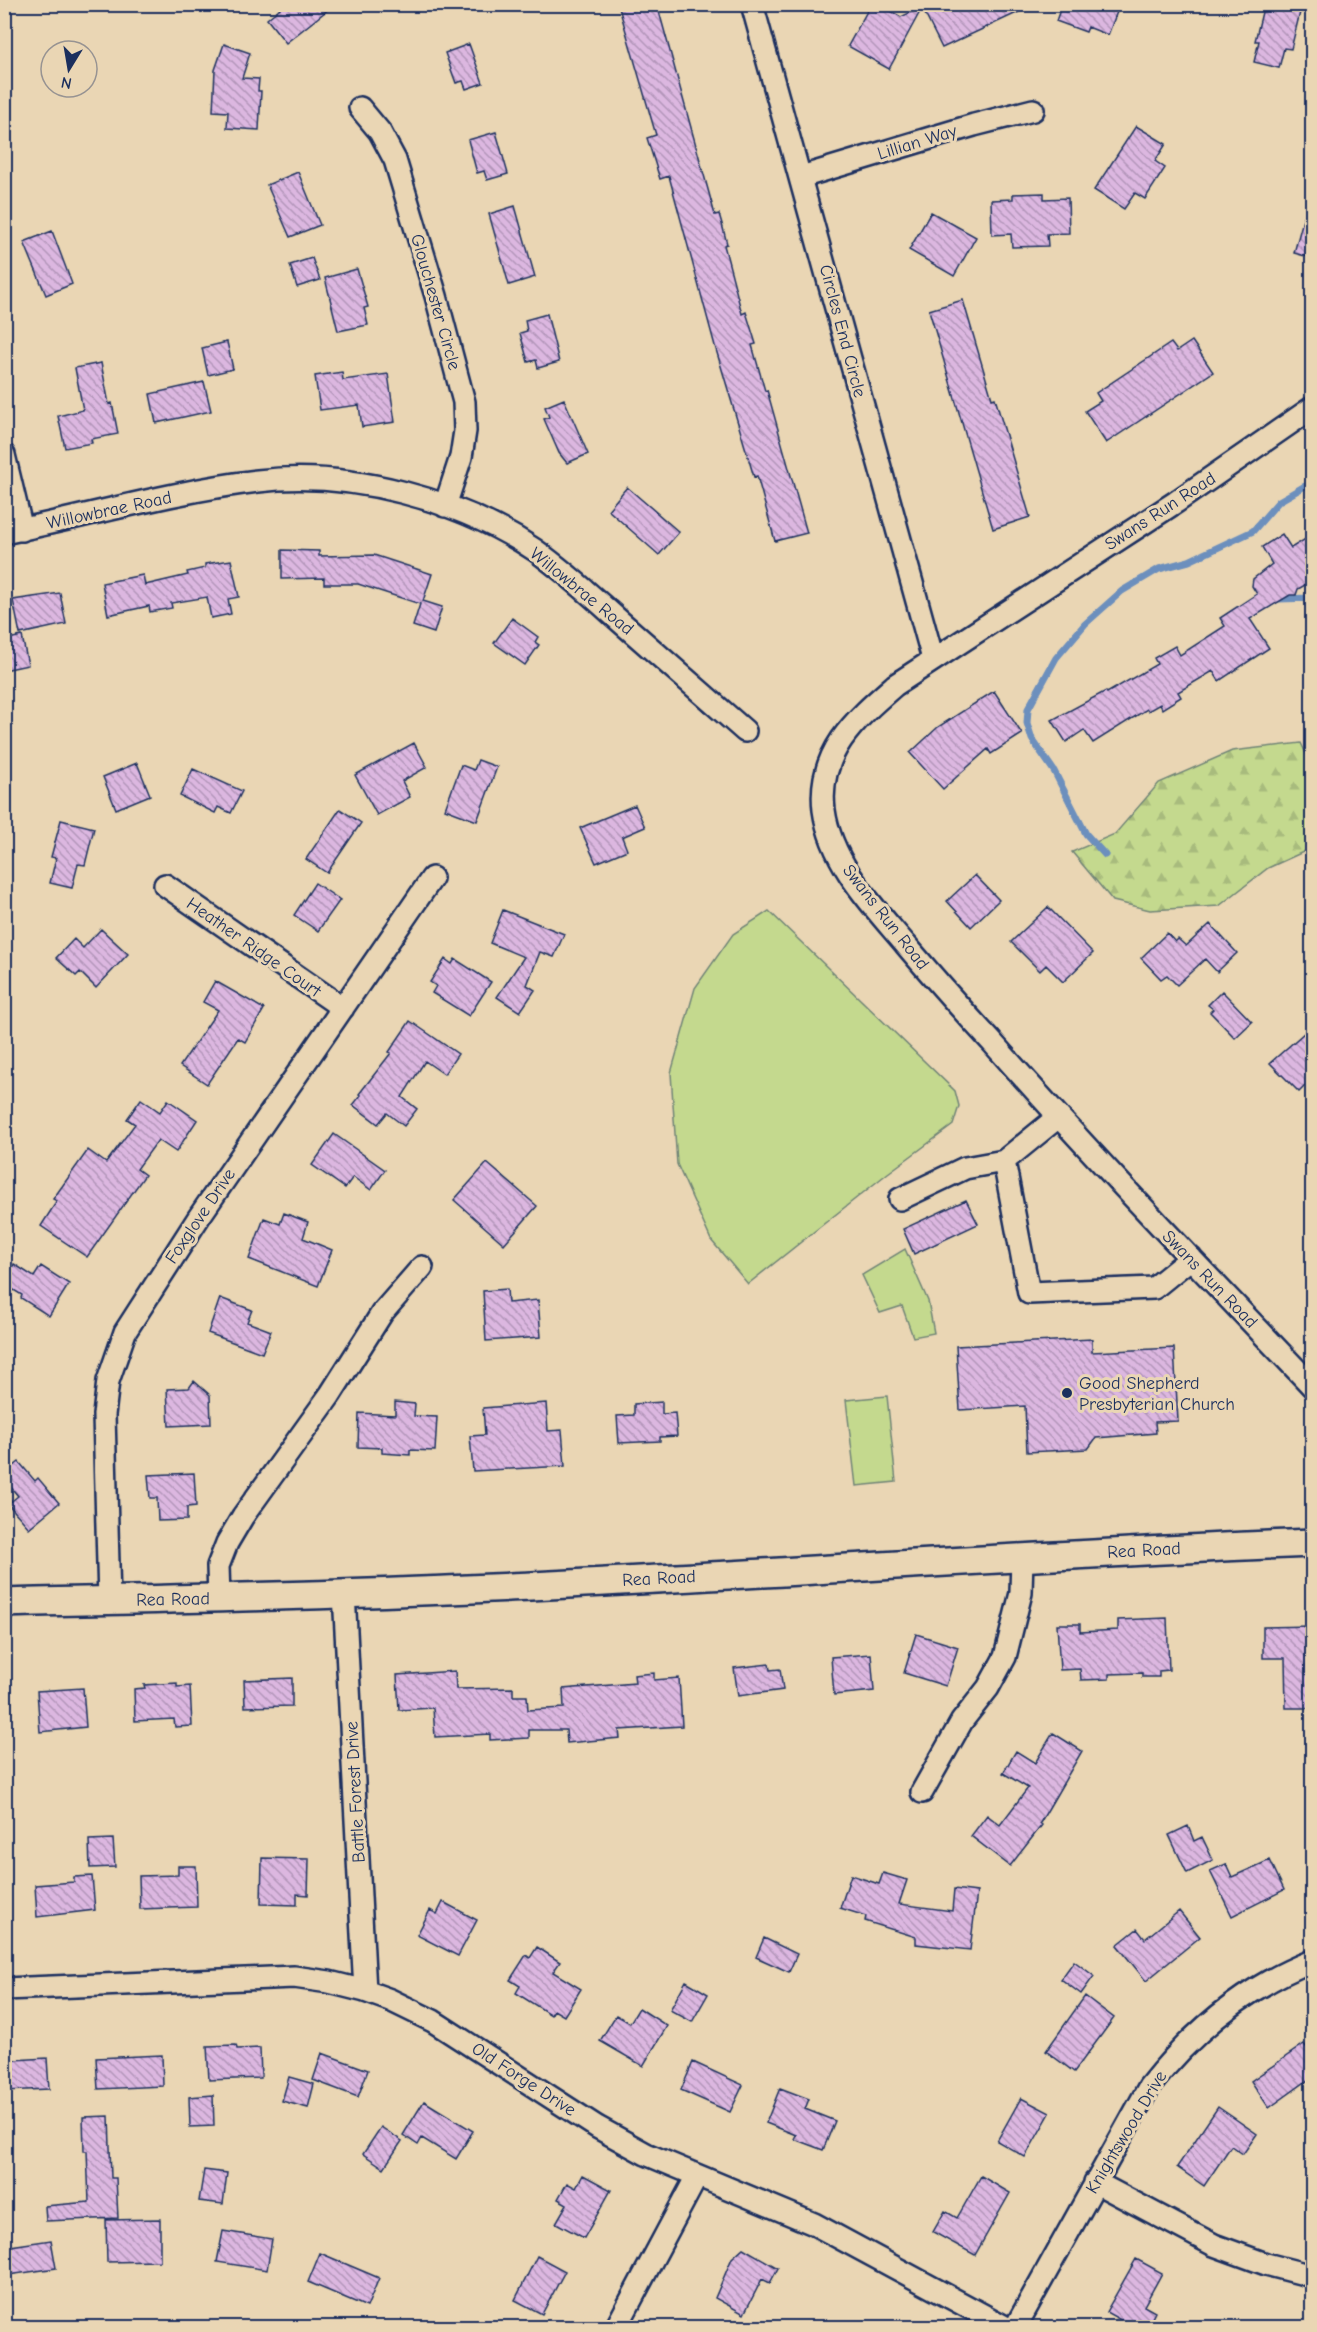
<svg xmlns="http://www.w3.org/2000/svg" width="1317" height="2332" font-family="'Comic Neue',sans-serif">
  <defs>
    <pattern id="forest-firs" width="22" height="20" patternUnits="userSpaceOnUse" patternTransform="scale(1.5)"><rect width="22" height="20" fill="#c4d98e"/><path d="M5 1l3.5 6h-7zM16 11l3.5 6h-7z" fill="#a8bb7d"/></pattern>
    <pattern id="building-back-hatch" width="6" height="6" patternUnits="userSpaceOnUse" patternTransform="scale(1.5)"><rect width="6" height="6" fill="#dcb7e0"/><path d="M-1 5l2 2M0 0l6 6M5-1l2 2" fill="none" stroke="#b295b9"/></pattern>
  </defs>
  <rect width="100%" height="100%" fill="#ead6b4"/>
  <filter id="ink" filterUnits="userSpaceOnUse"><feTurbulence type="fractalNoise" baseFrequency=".0167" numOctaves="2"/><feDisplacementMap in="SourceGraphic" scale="12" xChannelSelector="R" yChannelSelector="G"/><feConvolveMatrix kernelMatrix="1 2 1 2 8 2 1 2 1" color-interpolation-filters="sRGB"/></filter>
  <g filter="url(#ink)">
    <path fill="#c4d98e" stroke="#708476" stroke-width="1.5" d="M769,911L955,1091L959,1106L953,1125L888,1173L748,1284L711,1240L677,1164L671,1073L695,988L733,934Z
      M905,1249L928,1301L934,1333L913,1337L902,1306L880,1313L862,1275Z
      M887,1396L896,1482L856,1486L846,1400Z"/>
    <path fill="url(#forest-firs)" stroke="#708476" stroke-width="1.5" d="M1301,743L1312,766V848L1268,868L1219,906L1150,910L1113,901L1072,852L1115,834L1159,783L1232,751Z"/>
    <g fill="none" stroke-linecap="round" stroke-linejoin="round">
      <path stroke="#6c8fbd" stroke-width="7" d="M1279,599L1312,598
        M1105,855L1086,834L1054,771L1032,739L1027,723L1028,709L1056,658L1085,624L1122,591L1159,569L1189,561L1253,531L1279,501L1305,486L1312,484"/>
    </g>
    <path fill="url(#building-back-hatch)" stroke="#1b2f5e" stroke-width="1.5" d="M285,4H335L286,43L267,19Z
      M618,4H657L715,215L719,214L722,224L727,244L724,245L742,314L746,312L756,344L752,345L765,391L767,390L807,533L775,541L757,476L754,477L715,346L669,176L660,179L647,138L656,135Z
      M871,4H879L901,17L922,7L921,4H1036L942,48L922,8L889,69L848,46Z
      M1062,4H1120L1108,35L1088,27L1086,32L1056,21Z
      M1264,4H1302L1291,49L1284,48L1279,68L1254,62L1259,41H1255Z
      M224,44L250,53L242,78L259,79L258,91H261L259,130L227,128L228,112L213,111L215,70Z
      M469,44L483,83L466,89L463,81L456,83L445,53Z
      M1136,126L1166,144L1155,161L1165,168L1145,199L1135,193L1124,209L1094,190Z
      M496,132L508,174L487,180L484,171L477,173L468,140Z
      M298,172L320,225L290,237L267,185Z
      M1044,193V199L1068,198L1069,233L1047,234L1048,246L1012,247L1011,234L992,235L991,200L1013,199V194Z
      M1307,205L1312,206V258L1294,253Z
      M515,206L535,277L509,285L489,214Z
      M931,212L976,237L954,276L909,250Z
      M52,231L72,284L46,295L24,242Z
      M312,258L320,280L297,287L290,265Z
      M357,269L368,307L364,308L368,325L338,331L325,278Z
      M963,300L992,399L995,398L1030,517L993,529L929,310Z
      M547,314L559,362L538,368L536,360L528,362L520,333L527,331L525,320Z
      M1192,341L1213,372L1106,443L1085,411L1101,401L1096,393L1171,343L1177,351Z
      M227,342L233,369L208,375L202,348Z
      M101,363L109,404L112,403L118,434L91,439L92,443L65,448L58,416L83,410L75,368Z
      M342,372L343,380L388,374L395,422L362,427L359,405L320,410L315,376Z
      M204,382L211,411L156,423L150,394Z
      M564,399L588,454L567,463L559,453L544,419L549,417L545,407Z
      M627,487L679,532L659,555L608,510Z
      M1282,534L1291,548L1312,535V581L1298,589L1296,595H1290L1250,619L1269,648L1219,681L1213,671L1178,692L1181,697L1162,709L1160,704L1148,711L1147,709L1093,743L1084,730L1066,742L1052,720L1106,691L1107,693L1157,664L1154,658L1175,646L1180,655L1225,626L1220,618L1257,594L1252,586L1253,579L1272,564L1262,547Z
      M282,550L319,551V556L374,555L432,574L423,601L442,607L434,633L413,626L420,604L358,584H324V578L282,579Z
      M231,560L239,597L228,599L231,614L211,618L207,597L171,603L172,608L150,612L149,606L108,615L102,583L143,575L145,585L188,575L187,572L205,568V564Z
      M60,593L66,624L20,634L13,600Z
      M512,618L538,637L535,642L539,645L525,665L494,643Z
      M22,636L28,665L4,670V640Z
      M994,691L1022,734L991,754L988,749L943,789L910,753L938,727Z
      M414,743L427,767L402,781L410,797L377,815L355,775Z
      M478,760L497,767L477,821L445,809L461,765L474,770Z
      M137,763L150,795L116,809L103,777Z
      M193,769L242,791L231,813L218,807L215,813L180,796Z
      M635,805L645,827L622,837L627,850L596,863L580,828Z
      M340,809L361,823L327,873L306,859Z
      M61,820L94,828L85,865L78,864L72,888L50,883L56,858L51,857Z
      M975,875L999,900L971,927L947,901Z
      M315,883L340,900L318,931L294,915Z
      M1048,907L1093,953L1063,982L1046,965L1040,971L1011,942Z
      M503,910L564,934L554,957L540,952L527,985L535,990L520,1012L497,997L524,957L490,943Z
      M1210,924L1237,953L1217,972L1205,959L1177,985L1167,975L1161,979L1141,958L1167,933L1175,942L1178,939L1186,946Z
      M101,929L128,954L96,988L80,972L76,976L56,958L74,939L83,948Z
      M445,959L452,964L455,959L491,982L469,1016L432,993L436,986L430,982Z
      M215,981L264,1009L245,1042L238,1038L207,1084L180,1066L218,1010L203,1002Z
      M1222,991L1252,1022L1235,1038L1210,1012L1213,1009L1208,1005Z
      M410,1021L458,1054L444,1074L425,1061L402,1097L417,1109L404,1126L387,1113L378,1124L353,1105L361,1095L359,1094L391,1053L389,1052Z
      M1312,1026V1079L1299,1092L1270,1063Z
      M141,1099L160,1112L168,1100L197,1120L176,1152L158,1140L137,1169L145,1175L87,1257L41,1226L57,1201L53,1199L88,1150L106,1163L135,1124L127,1119Z
      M334,1134L385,1170L371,1190L353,1177L345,1188L312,1165Z
      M487,1163L537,1206L504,1244L454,1200Z
      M966,1200L978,1224L914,1254L903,1229Z
      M284,1213L308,1222L303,1238L332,1250L318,1286L249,1259L264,1218L280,1224Z
      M14,1264L34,1277L41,1266L69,1284L49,1316L21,1298L22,1295L4,1284V1280Z
      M507,1289L508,1303L538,1300L541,1337L486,1341L483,1291Z
      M220,1298L252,1310L247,1322L271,1331L262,1353L208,1333Z
      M1092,1339V1352L1174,1348L1178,1421L1155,1422L1156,1433L1096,1438L1088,1449L1027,1452L1025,1406L960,1410L956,1346Z
      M194,1381L210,1395L211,1424L169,1426L167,1389L189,1388Z
      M395,1402L415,1404L414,1416L437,1417L435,1451L410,1450V1455L382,1453V1448L358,1447L359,1413L395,1415Z
      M662,1402V1414L675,1413L677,1436L660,1437V1441L619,1443L617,1416L634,1415V1404Z
      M546,1403L548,1431L562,1430L565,1466L473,1471L470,1436L485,1435L483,1408Z
      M19,1462L35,1481L38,1478L59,1503L29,1528L8,1504L18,1496L4,1479V1474Z
      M194,1473L196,1506L187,1507V1520L158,1521L157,1498H150L148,1475Z
      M1167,1618L1169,1670L1159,1671V1677H1142V1673L1109,1674V1679L1081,1680L1080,1669L1060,1670L1057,1624H1080V1632L1118,1630V1620Z
      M1312,1626V1708H1286L1285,1658H1263V1627Z
      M916,1634L958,1647L946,1686L904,1673Z
      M871,1654L874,1691L834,1695L831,1657Z
      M769,1664L770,1670L780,1669L783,1690L738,1696L734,1668Z
      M455,1671L456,1689L513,1688V1696H527L528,1710L564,1708L563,1689L635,1683L634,1675L654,1673V1680L679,1678L682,1726L619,1730L620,1738L567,1743L566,1730H529V1738L490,1740V1734L435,1737L433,1708L399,1710L397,1675Z
      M292,1678V1706L245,1707L244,1680Z
      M177,1683V1687L190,1686L192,1726L175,1727L174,1719L135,1721L134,1689L145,1688L144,1685Z
      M83,1688L86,1727L40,1732L37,1691Z
      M1053,1733L1082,1751L1040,1823L1042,1825L1010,1866L971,1836L987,1815L1000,1825L1028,1788L1003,1773L1016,1751L1035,1763Z
      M1188,1826L1194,1841L1202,1837L1213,1860L1187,1873L1169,1835Z
      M113,1839L115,1867L90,1868L89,1840Z
      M262,1858L309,1859L308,1895L297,1894V1905L261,1904Z
      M1270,1860L1284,1890L1232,1916L1210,1871L1226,1864L1232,1877Z
      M178,1866H196L197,1907L140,1909L139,1876L178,1875Z
      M883,1873L907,1880L899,1904L952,1911L954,1889L977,1892L970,1950L916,1944V1937L865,1921L866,1916L840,1908L851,1875L879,1884Z
      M92,1876L95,1910L37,1917L35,1885L74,1882V1877Z
      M443,1902L477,1920L458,1956L417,1935L430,1910L437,1914Z
      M1179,1911L1200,1937L1146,1981L1117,1945L1137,1929L1145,1939Z
      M764,1938L797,1954L789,1972L756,1957Z
      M537,1947L560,1962L553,1972L581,1989L564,2016L554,2010L551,2015L516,1993L520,1986L510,1980L526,1955L530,1958Z
      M1074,1961L1094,1976L1081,1994L1061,1979Z
      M686,1981L708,1994L692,2022L670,2010Z
      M1085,1996L1114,2018L1074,2072L1046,2051Z
      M639,2008L667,2026L643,2066L600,2041L616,2015L630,2023Z
      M1304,2044L1312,2055V2077L1269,2108L1251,2081Z
      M236,2045L237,2049L260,2048L261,2078L209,2080L207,2046Z
      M322,2053L368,2070L358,2097L313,2080Z
      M162,2055L163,2086L98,2089L96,2058Z
      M47,2058L49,2089L4,2091V2071H14V2060Z
      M693,2062L743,2085L730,2112L681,2090Z
      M289,2077L314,2084L308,2108L282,2101Z
      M780,2088L809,2099L805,2109L835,2121L823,2150L794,2139L796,2135L766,2123Z
      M213,2095L214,2126L190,2127L189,2097Z
      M1021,2098L1050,2113L1025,2157L997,2141Z
      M424,2101L473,2131L456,2159L422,2138L418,2145L403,2135Z
      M1218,2107L1257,2134L1243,2154L1231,2146L1204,2186L1177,2167Z
      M109,2116L111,2178H116L118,2218L46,2221L45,2206L89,2202L87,2151H84L83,2117Z
      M381,2127L402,2141L384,2168L363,2154Z
      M204,2170L227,2173L223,2204L199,2201Z
      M583,2175L611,2190L584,2238L556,2223L567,2204L558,2199L567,2183L576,2188Z
      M981,2176L1010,2193L975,2255L933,2232L945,2211L957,2218Z
      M160,2219V2261L107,2262L106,2220Z
      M223,2231L272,2239L267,2270L217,2262Z
      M51,2240L56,2268L9,2275L4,2247Z
      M743,2248L778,2268L770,2283L762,2279L744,2314L715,2298L732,2258Z
      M320,2253L379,2278L367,2307L308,2282Z
      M537,2256L565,2271L542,2314L515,2300Z
      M1136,2259L1162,2273L1144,2306L1155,2312L1147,2328H1135L1106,2312Z"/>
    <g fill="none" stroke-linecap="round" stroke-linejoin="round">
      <g stroke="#1b2f5e" stroke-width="26">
        <path id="minor" d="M752,4L933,659
          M360,108L380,132L395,160L436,296L464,402L465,431L461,457L445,506
          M801,177L974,125L1033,110
          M1312,408L1176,502L895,685C856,719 817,752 824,810C831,863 873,906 906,945C934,978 962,1010 991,1041C1095,1159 1204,1272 1312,1386
          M4,455L22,530
          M4,533C89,516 173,491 258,481C350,470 459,499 535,550C566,572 594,598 622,623C663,659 704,695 745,731
          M165,885L343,1008
          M1058,1117L1004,1161L1029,1293L1154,1288L1191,1258
          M900,1199L965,1168L1004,1161
          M344,1593L365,1991
          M219,1598L218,1566L227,1543L243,1516L330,1395L382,1313L422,1267
          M109,1601L104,1415L108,1381L125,1332L199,1217L432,878
          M922,1792L962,1721L988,1688L1005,1657L1021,1593L1022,1556
          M4,1989L294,1977L329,1982L365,1991L390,2000L433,2021L597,2127L646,2154L814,2224L1007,2328
          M1095,2182L1214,2245L1266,2264L1312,2276
          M616,2328L697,2176
          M1015,2328L1149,2087C1193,2031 1245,1987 1312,1961"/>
      </g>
      <g stroke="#1b2f5e" stroke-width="32">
        <path id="major" d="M4,1603C167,1599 329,1596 491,1588C765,1575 1038,1554 1312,1543"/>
      </g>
      <use href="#minor" stroke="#ead6b4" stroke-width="21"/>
      <use href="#major" stroke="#ead6b4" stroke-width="27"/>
    </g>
  </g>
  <circle fill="#1b2f5e" stroke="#ead6b4" stroke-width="2" cx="1067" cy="1393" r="6"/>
  <g text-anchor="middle" stroke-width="6" stroke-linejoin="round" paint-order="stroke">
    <g font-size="18" fill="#1b2f5e" stroke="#ead6b4">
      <text transform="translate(917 142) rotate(-17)" y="6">Lillian Way</text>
      <text transform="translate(436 302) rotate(74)" y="6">Glouchester Circle</text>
      <text transform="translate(843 331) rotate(75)" y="6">Circles End Circle</text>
      <text transform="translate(109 510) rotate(-12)" y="6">Willowbrae Road</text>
      <text transform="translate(1160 511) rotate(-33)" y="6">Swans Run Road</text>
      <text transform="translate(582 591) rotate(39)" y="6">Willowbrae Road</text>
      <text transform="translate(886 917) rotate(52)" y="6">Swans Run Road</text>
      <text transform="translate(254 947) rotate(35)" y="6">Heather Ridge Court</text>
      <text transform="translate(200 1216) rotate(-56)" y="6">Foxglove Drive</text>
      <text transform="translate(1210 1279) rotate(46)" y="6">Swans Run Road</text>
      <text transform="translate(1144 1550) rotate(-3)" y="6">Rea Road</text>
      <text transform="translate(659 1578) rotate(-3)" y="6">Rea Road</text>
      <text transform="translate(173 1599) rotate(-1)" y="6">Rea Road</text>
      <text transform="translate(355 1792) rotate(-93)" y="6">Battle Forest Drive</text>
      <text transform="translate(524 2079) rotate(33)" y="6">Old Forge Drive</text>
      <text transform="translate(1126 2132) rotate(-59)" y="6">Knightswood Drive</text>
    </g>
    <g font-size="18" fill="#1b2f5e" stroke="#ead6b4" text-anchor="start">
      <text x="1079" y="1389">Good Shepherd<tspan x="1079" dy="21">Presbyterian Church</tspan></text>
    </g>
  </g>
  <rect width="1317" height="2332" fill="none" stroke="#ead6b4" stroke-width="24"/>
  <rect x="12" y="12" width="1293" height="2308" fill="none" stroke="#1b2f5e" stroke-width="2" filter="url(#ink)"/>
  <g transform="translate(69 69) rotate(191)"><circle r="28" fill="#ead6b4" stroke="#979392" stroke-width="1.5"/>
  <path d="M0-4.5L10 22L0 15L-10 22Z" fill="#1b2f5e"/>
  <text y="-9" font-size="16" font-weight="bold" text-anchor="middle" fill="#1b2f5e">N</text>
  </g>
</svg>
